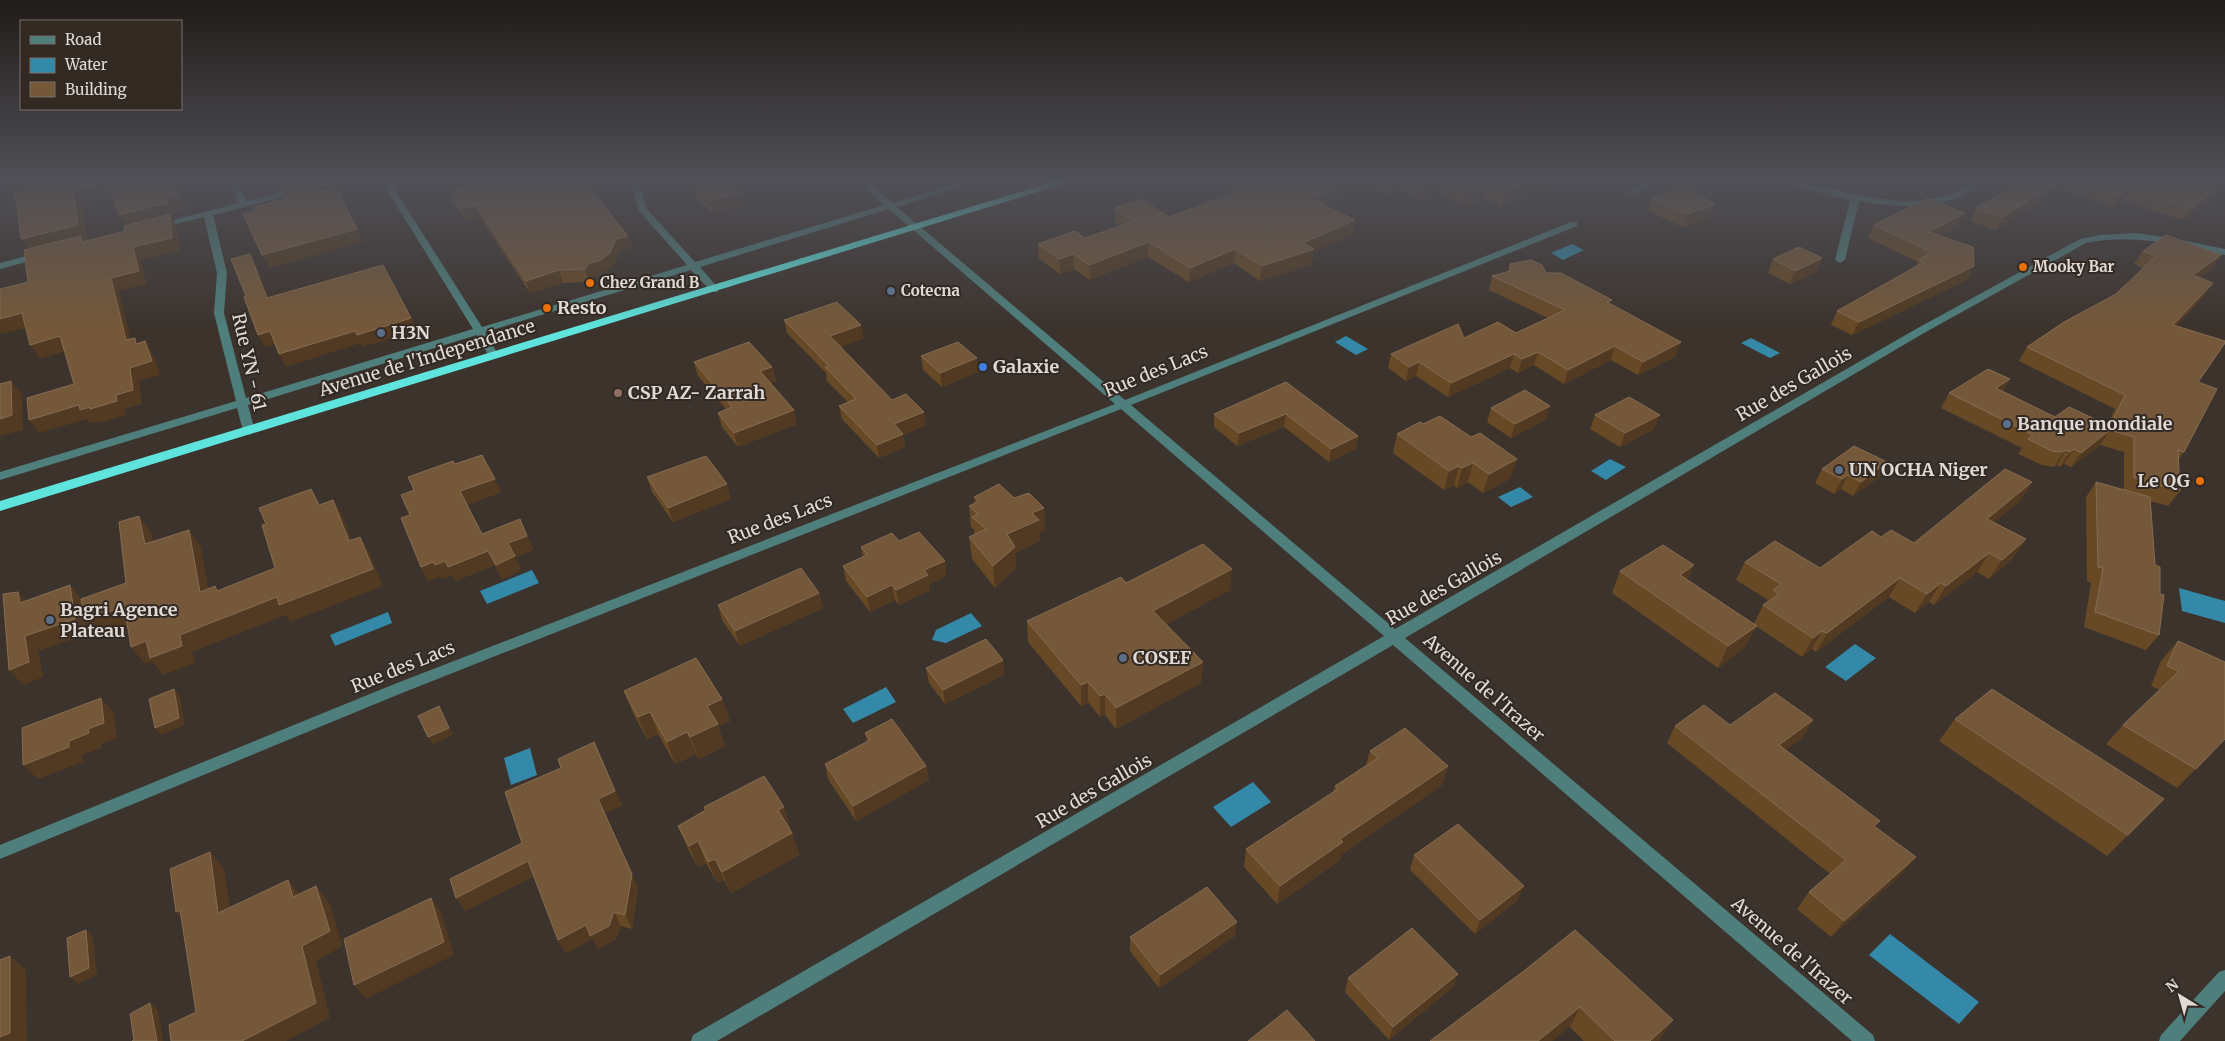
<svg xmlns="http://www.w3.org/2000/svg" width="2225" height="1041" font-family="Merriweather,serif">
  <rect width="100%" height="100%" fill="#3c332d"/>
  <path fill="#3389a7" d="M1572,244L1584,250L1563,260L1551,253Z
    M1346,336L1368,349L1356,355L1335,342Z
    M1751,338L1780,353L1770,358L1741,343Z
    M1610,459L1626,467L1606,480L1591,471Z
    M1520,487L1533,497L1511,507L1498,497Z
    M532,570L539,583L487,604L480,591Z
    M2179,588L2225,601V623L2182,611Z
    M388,612L392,623L335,646L330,635Z
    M971,613L982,626L946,643L932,640L936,630Z
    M1855,644L1876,658L1846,681L1825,667Z
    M886,687L896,702L853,723L843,709Z
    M530,748L537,775L511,785L504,758Z
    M1253,782L1271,802L1231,827L1213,807Z
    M1890,934L1979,1002L1959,1024L1869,955Z"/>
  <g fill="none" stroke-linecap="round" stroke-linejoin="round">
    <path fill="#4f7f7c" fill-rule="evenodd" d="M231,182H239L246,201L325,182H341L213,215L227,273L224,313L246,398L473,329L382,182H390L482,327L687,265L639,211L634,192L628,182H636L642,192L646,208L695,262L884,205L859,182H868L893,203L960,182H974L897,207L1125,400L1571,222H1577V226L1131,405L1395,629L1916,329L2080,239L2100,235L2136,233L2172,238L2225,249V255C2179,245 2133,233 2086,243L1924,333L1405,638L1873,1035L1875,1041H1852L1393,645L717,1041H691L693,1035L1384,636L1121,409L402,693L0,859V845L392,685L1115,404L889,209L700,267L718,288V292H712L691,270L485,332L499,356L498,358H490L477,335L248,405L255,431L253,433L249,435L243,431L237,408L0,480V472L236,401L214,313L217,273L204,217L159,228L154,225L238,203Z
      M1646,182H1657L1634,195L1627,193Z
      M1778,182C1820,182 1860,199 1903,201C1915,201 1929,201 1941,197C1957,193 1966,182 1983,182C1950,212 1899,208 1859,201L1845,260L1840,263L1835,260L1850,200Z
      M41,252L46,255L44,257L0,269V263Z
      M2225,970V991L2180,1041H2159L2161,1035L2219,972Z"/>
    <path fill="#5fe4dd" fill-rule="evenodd" d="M1053,182H1070L0,511V501Z"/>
  </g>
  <path fill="#684926" d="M467,182H585L628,236L632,248L619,251L614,265L603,273L593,276L589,282L563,283L530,293L480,217L466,221L455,204L450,192L470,187Z
    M1221,182H1556L1501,207L1484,199L1465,206L1440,193L1419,200L1401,190L1388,195L1371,186L1324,205L1355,220L1353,234L1313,252L1312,264L1260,281L1234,263L1189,282L1148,257L1090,280L1074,269L1060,274L1039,259L1038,244L1085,238L1120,226L1115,222V208L1169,217L1237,191Z
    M2062,182H2225L2219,193L2183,220L2123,200L2114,207L2058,188Z
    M693,187L744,205L713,214L696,199Z
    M2050,197L2023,212L1996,230L1970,221L1976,208Z
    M1652,198L1715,205L1710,218L1683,227L1648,211Z
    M1874,225L1958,226L1940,236L1967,280L1852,335L1831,325L1837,311L1916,266L1918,262L1868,238Z
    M2143,251L2221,255L2212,268L2199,278L2213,283L2204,296L2176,326L2198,382L2184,452L2178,460L2180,491L2168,506L2150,501L2159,635L2146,650L2084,627L2091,583L2087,581L2086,497L2096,482L2124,490V452L2100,445L2071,467L2064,464L2060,467L2057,465L2054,467L2042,465L2018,454L2022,448L1941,408L1949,393L2003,392L2055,417L2108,425L2115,409L2019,361L2027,347L2116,294L2143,268L2134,264Z
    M1822,258L1816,272L1790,284L1768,273L1773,259Z
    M1510,264L1546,273L1610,304L1676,356L1638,375L1611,360L1564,384L1534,365L1518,373L1510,368L1448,397L1416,376L1406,381L1388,368L1391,354L1464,338L1516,333L1548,318L1489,290L1492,276L1508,271Z
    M784,320L864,338L840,347L892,400L924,412L926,425L903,435L905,447L879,458L842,419L839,406L848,402L827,381L826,373L787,333Z
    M921,356L978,372L942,387L923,370Z
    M694,362L772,367L776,381L770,383L797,424L738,447L722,427L718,413L726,409L698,376Z
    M1286,382L1358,436L1356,449L1329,462L1284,427L1237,446L1214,427V414Z
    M1491,408L1546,420L1511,438L1487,422Z
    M1595,415L1654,429L1620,447L1590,429Z
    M1420,422L1511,478L1483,493L1468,482L1457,488L1454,485L1444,490L1393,453L1397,434Z
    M455,464L501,492L467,505L482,534L520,519L533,550L515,557L521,570L502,579L495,565L455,581L452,575L442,579L440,576L428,581L421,567L410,515Z
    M1822,469L1879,477L1853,496L1841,489L1834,494L1815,483Z
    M647,477L731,499L673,522L652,492Z
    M2032,482L2020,501L1994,522L2026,539L2013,558L1989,579L1977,572L1934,605L1929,602L1915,613L1889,597L1816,652L1812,649L1802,657L1756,626L1745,647L1718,668L1612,593L1620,571L1688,580L1754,624L1763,605L1766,603L1768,600L1736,580L1745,562L1820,568L1914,543Z
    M974,497L1014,498L1044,508L1045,530L1040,532V541L1015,553L1016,568L995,588L972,559L969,537L974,535V529L971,527L969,506L975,502Z
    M899,541L945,561L946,576L930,584V590L899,605L895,600L870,612L846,581L843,566L863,557L861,547Z
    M1126,583L1230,590L1166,624L1203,662L1201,683L1116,729L1105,715L1100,717L1088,702L1081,706L1028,642L1027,621Z
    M819,593L823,608L740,646L722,620L718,605Z
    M2178,641L2225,739L2177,788L2106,744L2123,725L2160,690L2151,686L2161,661Z
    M1003,660L1004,675L945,704L929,683L926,668Z
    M624,691L722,699L730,721L718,726L725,746L699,759L696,754L675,764L658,734L647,739L633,713Z
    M1955,719L2164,799L2107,856L1939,741Z
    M1813,720L1802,738L1785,750L1875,827L1902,874L1831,937L1797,909L1809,892L1830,874L1667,743L1675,726L1730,725Z
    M865,733L926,766L929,780L856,821L828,779L825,764L867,742Z
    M594,742L622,805L605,813L638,888L632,929L621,926L616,939L598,949L592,939L566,953L558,940L534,876L465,911L522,843L561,768Z
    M1370,751L1448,766L1442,785L1341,855L1339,861L1277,904L1244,867L1246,849L1333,792L1335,786L1366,765Z
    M704,807H784L790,828V829L792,833L799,855L731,893L724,880L717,883L706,863L698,867L687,847L678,826L705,810Z
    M1414,855L1518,900L1475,934L1410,870Z
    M1235,936L1159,988L1130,951V937Z
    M1525,970L1660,1040L1659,1041H1584L1570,1027Z
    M1458,974L1453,987L1389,1040L1345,992L1348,978Z"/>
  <path fill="#513a21" d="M109,182L117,196L82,204L88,239L84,240L89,249L31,253L21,239L73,190Z
    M173,182H176L186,209L176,212L177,217L173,218L177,227L180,251L140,260L147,284L119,291L134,354L126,340L111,278L128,229L119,215L168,198Z
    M279,182H314L283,191Z
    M1348,182H1372L1371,186L1307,212L1309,198Z
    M1390,182H1402L1401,190L1388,195Z
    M1432,182H1442L1440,193L1419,200L1422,186Z
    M1528,182H1556L1501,207L1505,193Z
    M2225,182V184L2219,193L2183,220L2191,208Z
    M1487,184L1484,199L1465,206L1468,192Z
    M2057,184L2050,197L2023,212L1996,230L2003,217L2030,200Z
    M2131,188L2123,200L2114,207L2121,195Z
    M741,192L744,205L713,214L710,201Z
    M476,205L480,217L466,221L461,209Z
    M1715,205L1710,218L1683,227L1687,214Z
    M1965,213L1958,226L1923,245L1929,232Z
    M1355,220L1353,234L1313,252L1312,264L1260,281L1262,266L1303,243Z
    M357,229L363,242L269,268L262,255Z
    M628,236L632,248L619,251L614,265L603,273L593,276L589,282L585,269L589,263L616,239Z
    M1149,242L1148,257L1090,280L1089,265Z
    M1235,249L1234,263L1189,282L1190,268Z
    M250,254L256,266L273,310L267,298Z
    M1074,254V269L1060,274L1059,259Z
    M2221,255L2212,268L2184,289L2193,275Z
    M1822,258L1816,272L1790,284L1795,271Z
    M1974,266L1967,280L1852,335L1859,322Z
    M559,270L563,283L530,293L526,281Z
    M2213,283L2204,296L2163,339L2173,325Z
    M22,313L31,327L0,334V319Z
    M411,318L417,330L363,347L361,343L286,367L279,354L355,331Z
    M861,325L864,338L833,350L830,336Z
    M270,331L276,344L265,347L258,335Z
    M60,336L69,350L40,359L30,345Z
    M145,341L153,355L161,375L139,381L142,404L125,409L126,415L100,423L99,421L90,423L87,419L39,433L29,420L79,405L116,395Z
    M1681,342L1676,356L1638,375L1643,362Z
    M1615,346L1611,360L1564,384L1568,370Z
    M1538,352L1534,365L1518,373L1522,359Z
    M1514,354L1510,368L1448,397L1451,383Z
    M977,358L978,372L942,387L940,373Z
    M1419,362L1416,376L1406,381L1409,367Z
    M772,367L776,381L763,386L760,371Z
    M2010,379L2002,393L1996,388Z
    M11,381L22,395L23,430L0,436V419Z
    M1550,406L1546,420L1511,438L1515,424Z
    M794,410L797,424L738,447L734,433Z
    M924,412L926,425L903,435L905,447L879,458L877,445L894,424Z
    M1286,414L1284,427L1237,446L1239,433Z
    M1660,415L1654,429L1620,447L1625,433Z
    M2110,430L2100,445L2071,467L2081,453Z
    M1358,436L1356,449L1329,462L1331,449Z
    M2074,449L2064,464L2060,467L2070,452Z
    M2066,450L2057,465L2054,467L2063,452Z
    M1517,459L1511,478L1483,493L1489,474Z
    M1887,462L1879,477L1853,496L1861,482Z
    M1473,463L1468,482L1457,488L1462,468Z
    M1459,466L1454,485L1444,490L1449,471Z
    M1848,475L1841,489L1834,494L1842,479Z
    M495,479L501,492L467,505L460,491Z
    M2032,482L2020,501L1975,538L1987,519Z
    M727,484L731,499L673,522L668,508Z
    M333,500L343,517L359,558L349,541Z
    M1044,508L1045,530L1040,532V541L1015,553L1016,568L995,588L993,566L1007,534L1032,513Z
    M139,516L151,533L158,561L145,544Z
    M520,519L533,550L515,557L521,570L502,579L496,565Z
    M189,530L201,547L212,609L200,592Z
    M360,537L370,554L383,586L290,622L286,615L192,652L195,663L163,675L152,661L145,664L131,647L146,641L180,635Z
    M2026,539L2013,558L1989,579L2002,560Z
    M488,551L495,565L455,581L452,575L442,579L440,576L428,581L421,567L433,562L445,561Z
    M1989,553L1977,572L1934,605L1946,586Z
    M945,561L946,576L930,584V590L899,605L896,590L924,570Z
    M1694,565L1685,587L1680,575Z
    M1232,569L1230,590L1153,632V611Z
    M1900,578L1889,597L1816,652L1827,633Z
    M1941,583L1929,602L1915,613L1927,594Z
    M70,585L82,600L124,606L137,623L99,638L85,621L87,634L38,651L43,677L23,685L9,670L25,636Z
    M892,585L895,600L870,612L867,597Z
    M18,592L30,607L20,603Z
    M819,593L823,608L740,646L735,631Z
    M1757,626L1745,647L1718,668L1728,646Z
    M1822,631L1812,649L1802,657L1813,638Z
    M1003,660L1004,675L945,704L943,690Z
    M1203,662L1201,683L1116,729V708Z
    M1088,682V702L1081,706V685Z
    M174,689L180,697L185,725L161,735L155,728Z
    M1105,694V715L1100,717V696Z
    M101,698L114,713L117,738L101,744L102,748L82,755L83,762L38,779L23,765L69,741L88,729Z
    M722,699L730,721L718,726L725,746L699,759L690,737L707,706Z
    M439,706L453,735L433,744L428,737Z
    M650,712L658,734L647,739L638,717Z
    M1813,720L1802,738L1768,763L1779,745Z
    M687,732L696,754L675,764L667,742Z
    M594,742L622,805L605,813L638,888L632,929L625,915L598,799Z
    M926,766L929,780L856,821L853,806Z
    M1448,766L1442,785L1341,855L1339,861L1277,904L1280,886L1340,839Z
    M784,807L790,828L785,832L778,810Z
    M792,833L799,855L731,893L722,872Z
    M698,841L706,863L698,867L689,846Z
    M210,852L224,868L233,928L218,913Z
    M1916,857L1902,874L1831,937L1844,921Z
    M715,859L724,880L717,883L708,862Z
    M528,861L536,875L465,911L456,898Z
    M288,880L301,896L293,897Z
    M316,886L329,902L343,946L316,961L330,1018L286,1041H242L302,946Z
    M1524,886L1518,900L1475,934L1480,920Z
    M431,898L441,912L454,955L366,999L354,985Z
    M180,910L191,927L176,912Z
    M614,912L621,926L616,939L598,949L592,939L566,953L558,940L586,925Z
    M1237,922L1235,936L1159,988L1160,975Z
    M86,930L93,937L97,975L78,984L70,977Z
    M10,956L26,970L27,1041H0Z
    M1458,974L1453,987L1389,1040L1393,1027Z
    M150,1003L158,1010L163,1041H157Z
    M1580,1007L1570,1027L1552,1041H1538Z
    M1673,1020L1659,1041H1650Z"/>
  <path fill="#755839" stroke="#866c52" d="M34,182H108L73,190L78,225L21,239L15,192L34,189Z
    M109,182H173L178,195L168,198V203L119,215Z
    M297,182H314L318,192L336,187L357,229L262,255L243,214L255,211L253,207L286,199L281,186Z
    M470,182H585L628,236L616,239L610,253L599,261L589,263L585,269L559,270L526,281L476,205L461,209L450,192L473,186Z
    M708,182H730L741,192L710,201L693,187Z
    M1246,182H1348L1309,198L1355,220L1303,243L1314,249L1262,266L1235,249L1190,268L1149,242L1089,265L1074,254L1059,259L1038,244L1075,231L1085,238L1134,221L1115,208L1141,199L1169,217L1252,186Z
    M1415,182H1432L1422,186Z
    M1449,182H1528L1505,193L1487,184L1468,192Z
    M2023,182H2051L2057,184L2030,200L2003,217L1976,208Z
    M2083,182H2225L2191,208L2131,188L2121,195Z
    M1687,186L1715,205L1687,214L1652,198Z
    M1927,198L1965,213L1929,232L1973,247L1974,266L1859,322L1837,311L1924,262L1919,260L1931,252L1874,225Z
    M170,214L172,238L133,247L139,271L111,278L126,340L135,338L136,344L145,341L152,361L130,368L133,390L116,395L117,401L90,409V407L80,410L79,405L29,420L27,398L74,384L60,336L30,345L22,313L0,319V289L28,282L24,250L81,236L82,242L125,231L124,226Z
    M2166,235L2221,255L2193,275L2213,283L2173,325L2225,341V343L2198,382L2217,389L2184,452L2178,450L2180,491L2134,478V437L2110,430L2081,453L2074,449L2070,452L2066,450L2063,452L2052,451L2028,439L2033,435L1949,393L1988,369L2010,379L1996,388L2055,417L2069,407L2110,426L2125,395L2027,347L2064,322L2116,294L2156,256L2143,251Z
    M1799,247L1822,258L1795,271L1773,259Z
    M250,254L267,298L383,265L411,318L357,335L355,331L279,354L270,331L258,335L244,297L246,296L231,259Z
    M1531,260L1542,265L1546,273H1561L1612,300L1607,302L1681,342L1643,362L1615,346L1568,370L1538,352L1522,359L1514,354L1451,383L1419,362L1409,367L1391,354L1458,324L1464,338L1498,322L1516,333L1565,310L1492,276L1510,271V264Z
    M837,302L861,325L830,336L892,400L906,394L924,412L894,424L903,434L877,445L839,406L856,399L825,367L829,366L784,320Z
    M749,342L772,367L760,371L794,410L734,433L718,413L732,407L694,362Z
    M958,342L977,358L940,373L921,356Z
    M11,381L12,415L0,419V384Z
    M1286,382L1358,436L1331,449L1286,414L1239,433L1214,414Z
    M1525,390L1550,406L1515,424L1491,408Z
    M1629,397L1660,415L1625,433L1595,415Z
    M1440,416L1471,437L1480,433L1517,459L1489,474L1473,463L1462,468L1459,466L1449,471L1397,434L1420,422L1423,424Z
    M1854,446L1887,462L1861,482L1848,475L1842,479L1822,469Z
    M482,455L495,479L460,491L482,534L520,519L527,536L508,543L515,556L496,565L488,551L448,567L445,561L435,565L433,562L421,567L401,518L410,515L401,495L414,490L408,477L453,461L455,464Z
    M706,456L727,484L668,508L647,477Z
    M2005,469L2032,482L1987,519L2026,539L2002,560L1989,553L1946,586L1941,583L1927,594L1900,578L1827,633L1822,631L1813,638L1763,605L1779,594L1773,590L1781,584L1745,562L1775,541L1820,568L1872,531L1881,537L1891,530L1914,543Z
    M2096,482L2150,497L2155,565L2160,567V594L2164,595L2159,635L2095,612L2103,568L2098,567Z
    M999,484L1014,498L1029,493L1044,508L1032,513L1039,520L1007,534L1015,547L993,566L969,537L986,529L972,517L978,514L969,506L979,501L974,497Z
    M311,489L319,505L333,500L349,541L360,537L373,569L279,605L277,597L180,635L182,646L150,658L146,641L131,647L124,606L85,621L81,599L126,583L119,522L139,516L145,544L189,530L200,592L215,586L217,591L275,568L262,525L266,524L259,508Z
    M919,532L945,561L924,570L928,575L896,590L892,585L867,597L843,566L867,555L861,547L892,533L899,541Z
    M1203,544L1232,569L1153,611L1203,662L1116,708L1105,694L1100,696L1088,682L1081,685L1027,621L1121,577L1126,583Z
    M1663,545L1694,565L1680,575L1757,626L1728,646L1620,571Z
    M801,568L819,593L735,631L718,605Z
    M70,585L75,619L25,636L29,662L9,670L3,594L18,592L20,603Z
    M986,639L1003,660L943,690L926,668Z
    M2178,641L2225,662V739L2196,769L2123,725L2179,671L2167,666Z
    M696,658L722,699L707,706L718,724L690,737L687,732L667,742L650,712L638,717L624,691Z
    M174,689L179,718L155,728L149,699Z
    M1992,689L2164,799L2128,835L1955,719Z
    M1775,693L1813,720L1779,745L1880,821L1874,826L1916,857L1844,921L1809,892L1846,860L1675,726L1704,705L1730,725Z
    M101,698L104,723L88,729L89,733L69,741V747L23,765L22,728Z
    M439,706L449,728L428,737L418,716Z
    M892,719L926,766L853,806L825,764L870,740L865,733Z
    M1405,728L1448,766L1340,839L1343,842L1280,886L1246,849L1338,789L1335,786L1378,758L1370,751Z
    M594,742L615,791L598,799L632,874L625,915L614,912L609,926L590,936L586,925L558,940L528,861L456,898L450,879L522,843L505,792L561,768L558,759Z
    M764,776L784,807L778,810L792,833L722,872L715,859L708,862L698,841L689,846L678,826L706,810L704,807Z
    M1458,824L1524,886L1480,920L1414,855Z
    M210,852L218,913L288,880L293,897L316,886L330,931L302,946L316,1003L242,1041H171L169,1025L196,1012L180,910L176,912L170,869Z
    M1207,887L1237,922L1160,975L1130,937Z
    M431,898L444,942L354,985L344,939Z
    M1412,928L1458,974L1393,1027L1348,978Z
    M86,930L89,968L70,977L67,938Z
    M1575,930L1673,1020L1650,1041H1615L1580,1007L1538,1041H1430L1525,970Z
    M10,956V1033L0,1037V960Z
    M150,1003L157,1041H132L134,1040L130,1014Z
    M1287,1010L1315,1041H1248Z"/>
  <linearGradient id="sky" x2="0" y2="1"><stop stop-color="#211c19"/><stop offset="0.55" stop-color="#505057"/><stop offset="1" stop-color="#505057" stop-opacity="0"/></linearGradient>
  <rect width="2225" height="328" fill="url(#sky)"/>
  <g fill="#e8710a" stroke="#322923" stroke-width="2">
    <circle cx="2023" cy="267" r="5"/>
    <circle cx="590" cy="283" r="5"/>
    <circle cx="547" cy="308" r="5"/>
    <circle cx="2200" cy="481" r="5"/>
  </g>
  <g fill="#5c6f8a" stroke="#322923" stroke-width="2">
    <circle cx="891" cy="291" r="5"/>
    <circle cx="381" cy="333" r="5"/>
    <circle cx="2007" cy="424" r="5"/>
    <circle cx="1839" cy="470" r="5"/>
    <circle cx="50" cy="620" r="5"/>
    <circle cx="1123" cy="658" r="5"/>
  </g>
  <circle fill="#3f7fe0" stroke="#322923" stroke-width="2" cx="983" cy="367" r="5"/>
  <circle fill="#8d6e63" stroke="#322923" stroke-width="2" cx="618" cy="393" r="5"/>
  <g text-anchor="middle" stroke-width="4" stroke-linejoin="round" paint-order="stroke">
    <g font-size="15" font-weight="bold" fill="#e0d9d6" stroke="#322923" text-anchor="start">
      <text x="2033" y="272">Mooky Bar</text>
      <text x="600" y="288">Chez Grand B</text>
      <text x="901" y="296">Cotecna</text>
    </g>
    <g font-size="18" font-weight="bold" fill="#e0d9d6" stroke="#322923" text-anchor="start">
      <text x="557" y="314">Resto</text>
      <text x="391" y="339">H3N</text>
      <text x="993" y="373">Galaxie</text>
      <text x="628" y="399">CSP AZ- Zarrah</text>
      <text x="2017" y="430">Banque mondiale</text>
      <text x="1849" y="476">UN OCHA Niger</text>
      <text x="2190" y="487" text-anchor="end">Le QG</text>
      <text x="60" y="616">Bagri Agence<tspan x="60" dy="21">Plateau</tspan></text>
      <text x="1133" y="664">COSEF</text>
    </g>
    <g font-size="18" fill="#e0d9d6" stroke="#322923">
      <text transform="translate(427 358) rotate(-17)" y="6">Avenue de l'Independance</text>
      <text transform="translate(249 362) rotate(77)" y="6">Rue YN - 61</text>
      <text transform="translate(1156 371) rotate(-22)" y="6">Rue des Lacs</text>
      <text transform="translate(1794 384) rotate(-30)" y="6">Rue des Gallois</text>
      <text transform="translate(780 519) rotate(-21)" y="6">Rue des Lacs</text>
      <text transform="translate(1444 588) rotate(-30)" y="6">Rue des Gallois</text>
      <text transform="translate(403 667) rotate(-22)" y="6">Rue des Lacs</text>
      <text transform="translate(1484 688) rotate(41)" y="6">Avenue de l'Irazer</text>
      <text transform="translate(1094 791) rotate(-30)" y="6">Rue des Gallois</text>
      <text transform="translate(1792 951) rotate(41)" y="6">Avenue de l'Irazer</text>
    </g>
  </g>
  <rect x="20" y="20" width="162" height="90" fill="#322923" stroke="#786f6b"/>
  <rect x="30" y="36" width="25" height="8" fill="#4f7f7c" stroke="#786f6b"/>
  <text x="65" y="45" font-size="15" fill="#e0d9d6">Road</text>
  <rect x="30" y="58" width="25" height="15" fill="#3389a7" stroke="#786f6b"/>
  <text x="65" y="70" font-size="15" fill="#e0d9d6">Water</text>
  <rect x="30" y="82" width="25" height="15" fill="#755839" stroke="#786f6b"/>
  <text x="65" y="95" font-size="15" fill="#e0d9d6">Building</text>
  <g transform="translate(2180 996) rotate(323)" stroke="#322923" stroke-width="4" paint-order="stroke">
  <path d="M0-4L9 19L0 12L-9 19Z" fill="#e0d9d6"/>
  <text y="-8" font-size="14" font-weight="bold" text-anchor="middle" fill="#e0d9d6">N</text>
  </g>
</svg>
